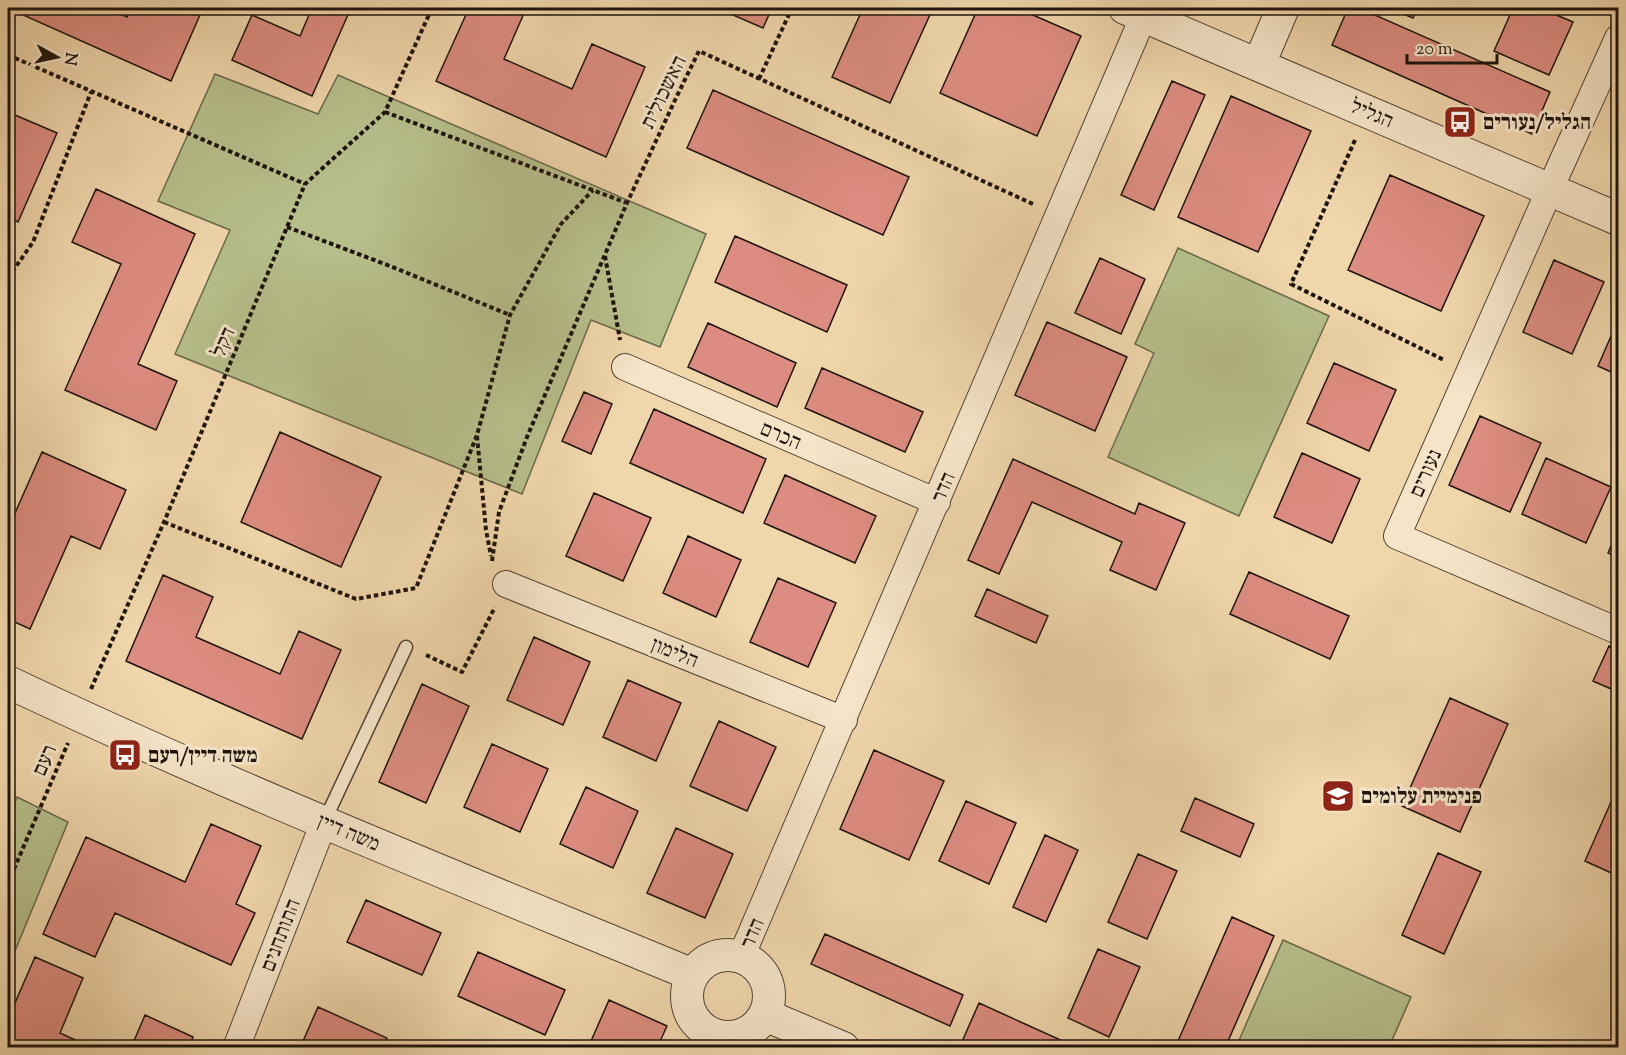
<svg xmlns="http://www.w3.org/2000/svg" width="1626" height="1055" font-family="'Sorts Mill Goudy','Frank Ruhl Libre',serif">
  <rect width="100%" height="100%" fill="#f0d6ab"/>
  <filter id="stains"><feTurbulence type="fractalNoise" baseFrequency=".00333" numOctaves="4"/><feColorMatrix values="0 0 0 0 .2 0 0 0 0 .09 0 0 0 0 .02 0 0 0 .5 -.17"/></filter>
  <radialGradient id="worn" r=".72"><stop offset=".6" stop-color="#630" stop-opacity="0"/><stop offset="1" stop-color="#630" stop-opacity=".3"/></radialGradient>
  <path fill="#b6be8b" stroke="#6a694c" stroke-width="1.5" d="M215,74L318,114L338,75L706,234L660,347L591,320L522,494L175,354L230,230L158,201Z
    M1178,248L1329,316L1239,516L1108,457L1154,353L1135,344Z
    M17,797L68,822L8,968V819Z
    M1283,940L1411,997L1389,1047H1236Z"/>
  <path fill="#dc8c80" stroke="#1e140d" stroke-width="1.5" d="M14,8H106L127,17L131,8H203L171,81L12,10Z
    M312,8H351L312,96L232,60L252,15L300,36Z
    M469,8H517L525,11L504,59L572,89L592,44L645,67L606,157L436,81Z
    M717,8H772L763,28Z
    M863,8H933L890,103L832,77Z
    M978,8H1017L1081,36L1037,136L940,93Z
    M1348,8H1359L1550,92L1532,134L1332,45Z
    M1389,8H1418L1413,18Z
    M1513,8H1540L1573,22L1549,75L1494,51Z
    M1172,81L1205,95L1154,210L1121,195Z
    M713,90L909,177L883,235L687,148Z
    M1231,96L1311,131L1258,252L1178,217Z
    M8,112L57,133L18,222L8,217Z
    M1390,175L1484,216L1441,311L1348,270Z
    M96,189L195,234L138,364L177,381L156,430L65,390L121,264L72,242Z
    M735,236L847,285L827,332L715,282Z
    M1100,258L1145,279L1121,334L1075,313Z
    M1554,260L1604,282L1572,354L1523,332Z
    M1618,320V375L1598,366Z
    M1047,322L1127,357L1095,431L1015,395Z
    M708,323L796,363L777,407L688,367Z
    M1334,363L1396,390L1369,451L1307,423Z
    M822,368L923,412L905,452L805,408Z
    M584,392L612,404L591,454L562,441Z
    M654,409L766,459L743,513L630,463Z
    M1480,416L1541,443L1510,512L1449,485Z
    M280,432L381,477L341,567L241,522Z
    M42,452L126,490L100,549L71,536L30,629L8,619V529Z
    M1302,453L1360,479L1332,543L1274,517Z
    M1546,458L1611,487L1586,543L1522,514Z
    M1013,459L1135,514L1139,503L1185,523L1156,590L1110,570L1122,542L1032,502L999,574L968,560Z
    M785,475L876,516L855,563L764,523Z
    M594,493L651,518L623,581L566,556Z
    M1618,530V558L1608,553Z
    M688,536L741,560L716,617L663,593Z
    M1249,572L1349,616L1330,659L1230,614Z
    M163,575L213,597L196,637L280,674L299,631L341,650L302,739L126,661Z
    M778,578L836,603L808,667L750,642Z
    M987,589L1048,616L1036,643L975,616Z
    M534,637L590,662L563,725L507,700Z
    M1609,646L1618,650V692L1593,681Z
    M628,680L681,703L656,761L603,737Z
    M422,684L469,706L426,803L379,782Z
    M1450,698L1508,724L1460,832L1402,806Z
    M719,721L776,747L747,811L690,786Z
    M492,744L548,769L520,832L464,807Z
    M874,750L944,781L909,860L840,829Z
    M1618,786V876L1585,861Z
    M586,787L638,811L613,868L560,844Z
    M1195,798L1254,824L1240,857L1181,831Z
    M966,801L1016,823L989,884L939,861Z
    M211,824L261,846L236,904L255,913L231,965L115,913L95,957L43,934L86,837L185,882Z
    M676,828L733,854L705,918L647,893Z
    M1045,835L1078,850L1046,922L1013,907Z
    M1438,853L1481,872L1444,954L1402,935Z
    M1138,854L1177,871L1147,939L1108,922Z
    M366,900L441,933L422,975L347,942Z
    M1232,917L1274,936L1225,1048H1175Z
    M825,934L963,995L950,1026L811,964Z
    M1098,949L1140,967L1109,1037L1068,1018Z
    M478,952L565,990L545,1035L458,996Z
    M35,957L83,978L60,1033L93,1048H8V1019Z
    M609,1000L667,1026L657,1048H588Z
    M979,1003L1078,1048H969L961,1044Z
    M318,1007L387,1038L382,1048H300Z
    M145,1015L193,1037L189,1048H131Z
    M1506,1040L1522,1048H1503Z"/>
  <g fill="none" stroke-linecap="round" stroke-linejoin="round">
    <g stroke="#524434" stroke-width="15">
      <path id="service" d="M324,822L406,647"/>
    </g>
    <g stroke="#524434" stroke-width="28">
      <path id="minor" d="M1618,38L1550,189L1397,536L1618,631
        M625,367L937,502
        M506,584L844,720
        M741,957L1144,15
        M236,1048L324,822
        M705,1048L711,1034"/>
    </g>
    <g stroke="#524434" stroke-width="34">
      <path id="tertiary" d="M1125,8L1618,219
        M1259,64L1283,8
        M8,682C232,788 463,880 693,975
        M687 996a41 41 0 1 1 82 0a41 41 0 1 1-82 0Z
        M765,1015L843,1048"/>
    </g>
    <path stroke="#1e140d" stroke-width="4" stroke-dasharray="4.5 3" stroke-linecap="butt" d="M8,55L305,184
      M759,79L792,8
      M385,112L627,203
      M1355,140L1291,284L1444,360
      M287,227L390,266L510,315
      M605,256L620,340
      M8,278L33,242L91,92
      M477,436L486,530L491,556
      M164,522L356,599L416,588L477,435L510,315L561,224L593,190
      M492,561L499,512L527,437L627,203L676,98L699,51L1033,204
      M426,655L462,672L495,607
      M91,689L164,522L305,184L385,112L432,8
      M8,883L68,743"/>
    <use href="#service" stroke="#f5e4c8" stroke-width="12"/>
    <use href="#minor" stroke="#f5e4c8" stroke-width="26"/>
    <use href="#tertiary" stroke="#f5e4c8" stroke-width="32"/>
  </g>
  <defs>
    <g id="bus-square" transform="scale(1.725)"><rect x="-9" y="-9" width="18" height="18" rx="4" fill="#8f2418" stroke="#f5e4c8"/><path d="M-5-6H5V4H4V6H2V4H-2V6H-4V4H-5ZM-3.5-4V0h7V-4ZM-3.5 1.2v1.5H-2V1.2ZM2 1.2v1.5H3.5V1.2Z" fill="#fff"/></g>
    <g id="school-square" transform="scale(1.725)"><rect x="-9" y="-9" width="18" height="18" rx="4" fill="#8f2418" stroke="#f5e4c8"/><path d="M0-5L7-2L0 1L-7-2ZM-4 1L0 2.5L4 1V4Q0 6-4 4Z" fill="#fff"/></g>
  </defs>
  <g fill-rule="evenodd">
    <use href="#bus-square" x="1460" y="122"/>
    <use href="#bus-square" x="125" y="755"/>
    <use href="#school-square" x="1338" y="796"/>
  </g>
  <g text-anchor="middle" stroke-width="6" stroke-linejoin="round" paint-order="stroke">
    <g font-size="21" fill="#1e140d" stroke="#f5e4c8">
      <text transform="translate(663 92) rotate(-64)" y="7">האשכולית</text>
      <text transform="translate(1372 113) rotate(23)" y="7">הגליל</text>
      <text transform="translate(223 342) rotate(-67)" y="7">דקל</text>
      <text transform="translate(781 435) rotate(23)" y="7">הכרם</text>
      <text transform="translate(1425 473) rotate(-66)" y="7">נעורים</text>
      <text transform="translate(943 487) rotate(-67)" y="7">הדר</text>
      <text transform="translate(675 652) rotate(22)" y="7">הלימון</text>
      <text transform="translate(44 760) rotate(-67)" y="7">רעם</text>
      <text transform="translate(349 832) rotate(23)" y="7">משה דיין</text>
      <text transform="translate(752 933) rotate(-67)" y="7">הדר</text>
      <text transform="translate(280 935) rotate(-69)" y="7">התותחנים</text>
    </g>
    <g font-size="21" font-weight="bold" fill="#1e140d" stroke="#f5e4c8" text-anchor="start">
      <text x="1483" y="129">הגליל/נעורים</text>
      <text x="148" y="762">משה דיין/רעם</text>
      <text x="1361" y="803">פנימיית עלומים</text>
    </g>
  </g>
  <rect width="1626" height="1055" fill="none" stroke="#f0d6ab" stroke-width="30"/>
  <rect x="9" y="9" width="1608" height="1037" fill="none" stroke="#1e140d" stroke-width="3"/>
  <rect x="15" y="15" width="1596" height="1025" fill="none" stroke="#1e140d" stroke-width="1.5"/>
  <g transform="translate(57 57) rotate(98)" stroke="#f5e4c8" stroke-width="4.5" paint-order="stroke">
  <path d="M0-4.5L10 22L0 15L-10 22Z" fill="#1e140d"/>
  <text y="-9" font-size="16" font-weight="bold" text-anchor="middle" fill="#1e140d">N</text>
  </g>
  <path d="M1407 54v9h90v-9" fill="none" stroke="#1e140d" stroke-width="3"/>
  <text x="1416" y="54" font-size="18" fill="#1e140d" stroke="#f5e4c8" stroke-width="4.5" paint-order="stroke">20 m</text>
  <rect width="100%" height="100%" filter="url(#stains)"/>
  <rect width="100%" height="100%" fill="url(#worn)"/>
</svg>
